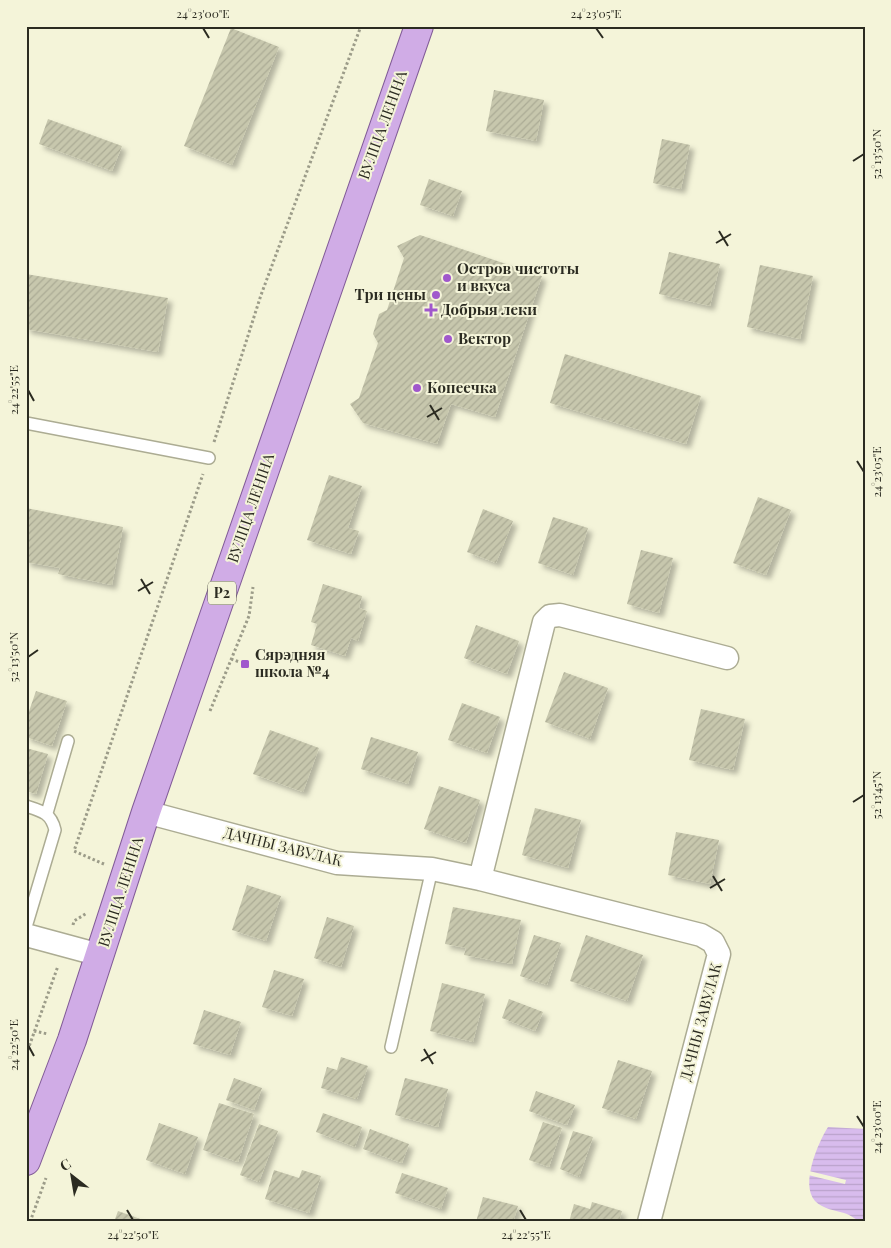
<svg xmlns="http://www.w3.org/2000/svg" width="891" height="1248" font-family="'Playfair Display',serif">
  <defs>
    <pattern id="water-rules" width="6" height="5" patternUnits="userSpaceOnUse" patternTransform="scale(1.25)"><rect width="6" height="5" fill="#d8bced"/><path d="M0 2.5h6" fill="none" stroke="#baa2cb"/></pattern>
    <pattern id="building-hatch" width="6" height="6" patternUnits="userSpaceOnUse" patternTransform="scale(1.25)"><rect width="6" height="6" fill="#c7c7ad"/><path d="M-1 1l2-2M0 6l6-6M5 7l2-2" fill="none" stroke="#abab95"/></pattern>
    <filter id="shadow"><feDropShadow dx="4.5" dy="4.5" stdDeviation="2.5" flood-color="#0004"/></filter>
  </defs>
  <rect width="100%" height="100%" fill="#f4f4d9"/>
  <path fill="url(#water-rules)" d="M828,1127L865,1129V1222C857,1222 852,1215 844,1213C834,1210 823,1209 815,1201C800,1184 818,1143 828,1127Z"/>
  <path fill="#f4f4d9" d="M809,1171L846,1180L845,1184L808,1175Z"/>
  <path fill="url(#building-hatch)" filter="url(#shadow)" d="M231,28L279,47L232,165L184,146Z
    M494,90L544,100L536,141L486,131Z
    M48,119L122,146L112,171L39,144Z
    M662,139L690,145L681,189L653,183Z
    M429,179L462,191L453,216L420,205Z
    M420,235L542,276L495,417L451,404L437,444L363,423L350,404L359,398L378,343L373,334L379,314L387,310L404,258L397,246Z
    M669,252L720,264L710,306L659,294Z
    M760,265L813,276L800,339L747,327Z
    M26,274L168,298L158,352L26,329Z
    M565,354L701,396L686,444L550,403Z
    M329,475L362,486L348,528L359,531L351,554L307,540Z
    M758,497L791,510L766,575L733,563Z
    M26,508L123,527L112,585L58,574L60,568L26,562Z
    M483,509L513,521L496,563L467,552Z
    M553,517L588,528L573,575L538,563Z
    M641,550L673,558L659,613L627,604Z
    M323,584L362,596L359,608L367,611L358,641L351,638L345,656L311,645L317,624L311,622Z
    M476,625L519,641L507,674L464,658Z
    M564,672L608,688L590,739L545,722Z
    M36,691L67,701L52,746L26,737V720Z
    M462,703L500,717L487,753L448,740Z
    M701,709L745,719L733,770L689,760Z
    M270,730L319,748L303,792L253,774Z
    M371,737L418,752L408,784L361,769Z
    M26,748L48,754L36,794L26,791Z
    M439,786L480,800L466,843L424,829Z
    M535,808L581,820L568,868L522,855Z
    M676,832L719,840L710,884L668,875Z
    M247,885L281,896L266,941L232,930Z
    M453,907L521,920L512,964L464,955L466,948L445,944Z
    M327,917L354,926L341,967L314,958Z
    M534,935L561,943L547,985L520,976Z
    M586,935L643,955L627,1001L570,981Z
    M274,970L304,979L292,1016L262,1007Z
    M442,983L485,994L473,1042L430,1031Z
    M509,999L543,1012L535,1031L502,1018Z
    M204,1010L241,1022L230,1055L193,1044Z
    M341,1057L368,1066L357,1099L321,1088L327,1067L337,1070Z
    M618,1060L652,1071L636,1119L602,1108Z
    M234,1078L262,1088L254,1110L226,1100Z
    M405,1078L448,1089L438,1127L395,1115Z
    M536,1091L575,1105L567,1125L529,1111Z
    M219,1103L254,1114L238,1162L203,1150Z
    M323,1113L362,1127L355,1147L316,1132Z
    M543,1122L562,1128L549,1167L529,1160Z
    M159,1123L198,1137L185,1174L146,1160Z
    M259,1124L278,1131L259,1182L240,1175Z
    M370,1129L409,1144L402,1163L363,1149Z
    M573,1131L593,1137L579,1177L560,1169Z
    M274,1170L299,1178L302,1170L321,1176L309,1213L265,1199Z
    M402,1173L448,1188L441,1209L395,1193Z
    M483,1197L518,1206L513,1222H476Z
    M592,1202L622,1211L619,1222H569L574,1204L590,1209Z
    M118,1211L146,1221V1222H114Z"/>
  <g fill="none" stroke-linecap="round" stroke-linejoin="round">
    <g stroke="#acac93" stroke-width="14">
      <path id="lane" d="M26,423L209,458
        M26,806C42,811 51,813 55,830L26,927
        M47,813L68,741
        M391,1047L432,869"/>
    </g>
    <g stroke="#acac93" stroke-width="25">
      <path id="street" d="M146,812L337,863L432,869L480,879L701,935L713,942L719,954L649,1222
        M480,879L544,622L550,616L560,615L727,658
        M26,935L100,955"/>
    </g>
    <g stroke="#815b97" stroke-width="30">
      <path id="primary" d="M26,1161L72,1040L146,812L419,26"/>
    </g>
    <path stroke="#9c9c89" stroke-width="3" stroke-dasharray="2.5 2.5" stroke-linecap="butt" d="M214,442L261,295L361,26
      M231,659L245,664
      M210,711L249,616L253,587
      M104,864L74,851L203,474
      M73,925L74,921L87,913
      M34,1031L48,1034
      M26,1055L58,966
      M30,1222L46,1178"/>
    <use href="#lane" stroke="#fff" stroke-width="11"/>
    <use href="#street" stroke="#fff" stroke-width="22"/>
    <use href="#primary" stroke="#d0ace6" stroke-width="28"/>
  </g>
  <path fill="none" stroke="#2b2b21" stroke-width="2" d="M203,28L209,38M596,28L603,38M853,161L864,154M719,231L728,246M716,243L731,234M28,390L34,401M430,405L439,420M427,417L442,408M857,461L864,472M141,579L150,594M138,591L153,582M28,657L38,650M853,802L864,795M713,876L722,891M710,888L725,879M28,1045L34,1056M424,1049L433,1064M421,1061L436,1052M857,1116L864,1127M127,1210L133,1220M520,1210L526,1220"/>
  <g fill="#a058cc" stroke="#f4f4d9" stroke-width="2">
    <circle cx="447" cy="278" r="5"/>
    <circle cx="436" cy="295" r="5"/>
    <path d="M428.5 302.5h5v5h5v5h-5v5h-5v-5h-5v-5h5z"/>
    <circle cx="448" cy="339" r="5"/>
    <circle cx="417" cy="388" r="5"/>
    <rect x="240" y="659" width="10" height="10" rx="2.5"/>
  </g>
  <g text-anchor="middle" stroke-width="4" stroke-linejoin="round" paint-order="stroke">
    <rect fill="#f4f4d9" stroke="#676758" stroke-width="1" x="208" y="581.5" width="28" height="23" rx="4"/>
    <g font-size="14" font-weight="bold" fill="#2b2b21">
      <text x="222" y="598">Р2</text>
    </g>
    <g font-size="15" fill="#2b2b21" stroke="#f4f4d9">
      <text transform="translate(383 125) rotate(-70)" y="5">ВУЛІЦА ЛЕНІНА</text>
      <text transform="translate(251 508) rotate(-71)" y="5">ВУЛІЦА ЛЕНІНА</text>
      <text transform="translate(283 847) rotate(14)" y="5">ДАЧНЫ ЗАВУЛАК</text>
      <text transform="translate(121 892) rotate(-72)" y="5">ВУЛІЦА ЛЕНІНА</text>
      <text transform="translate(701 1022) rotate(-75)" y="5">ДАЧНЫ ЗАВУЛАК</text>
    </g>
    <g font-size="15" font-weight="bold" fill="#2b2b21" stroke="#f4f4d9" text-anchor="start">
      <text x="457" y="274">Остров чистоты<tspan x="457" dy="17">и вкуса</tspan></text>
      <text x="426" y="300" text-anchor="end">Три цены</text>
      <text x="441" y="315">Добрыя леки</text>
      <text x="458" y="344">Вектор</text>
      <text x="427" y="393">Копеечка</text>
      <text x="255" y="660">Сярэдняя<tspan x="255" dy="17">школа №4</tspan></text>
    </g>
  </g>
  <rect width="891" height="1248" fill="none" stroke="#f4f4d9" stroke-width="55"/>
  <g transform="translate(72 1176) rotate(329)" stroke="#f4f4d9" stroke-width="4" paint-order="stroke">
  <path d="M0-4L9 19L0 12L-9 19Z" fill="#2b2b21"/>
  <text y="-8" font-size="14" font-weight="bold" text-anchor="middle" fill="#2b2b21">С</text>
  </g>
  <rect x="28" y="28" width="836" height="1192" fill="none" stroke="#2b2b21" stroke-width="2"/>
  <g font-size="12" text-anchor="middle" fill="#2b2b21">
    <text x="203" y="18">24°23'00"E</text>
    <text x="596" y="18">24°23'05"E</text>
    <text transform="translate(877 154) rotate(-90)" y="4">52°13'50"N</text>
    <text transform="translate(14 390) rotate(-90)" y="4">24°22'55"E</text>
    <text transform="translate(877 472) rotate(-90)" y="4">24°23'05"E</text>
    <text transform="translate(14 657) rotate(-90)" y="4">52°13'50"N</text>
    <text transform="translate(877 795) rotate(-90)" y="4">52°13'45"N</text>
    <text transform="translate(14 1045) rotate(-90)" y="4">24°22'50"E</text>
    <text transform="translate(877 1127) rotate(-90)" y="4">24°23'00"E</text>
    <text x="133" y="1239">24°22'50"E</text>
    <text x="526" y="1239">24°22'55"E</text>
  </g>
</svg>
